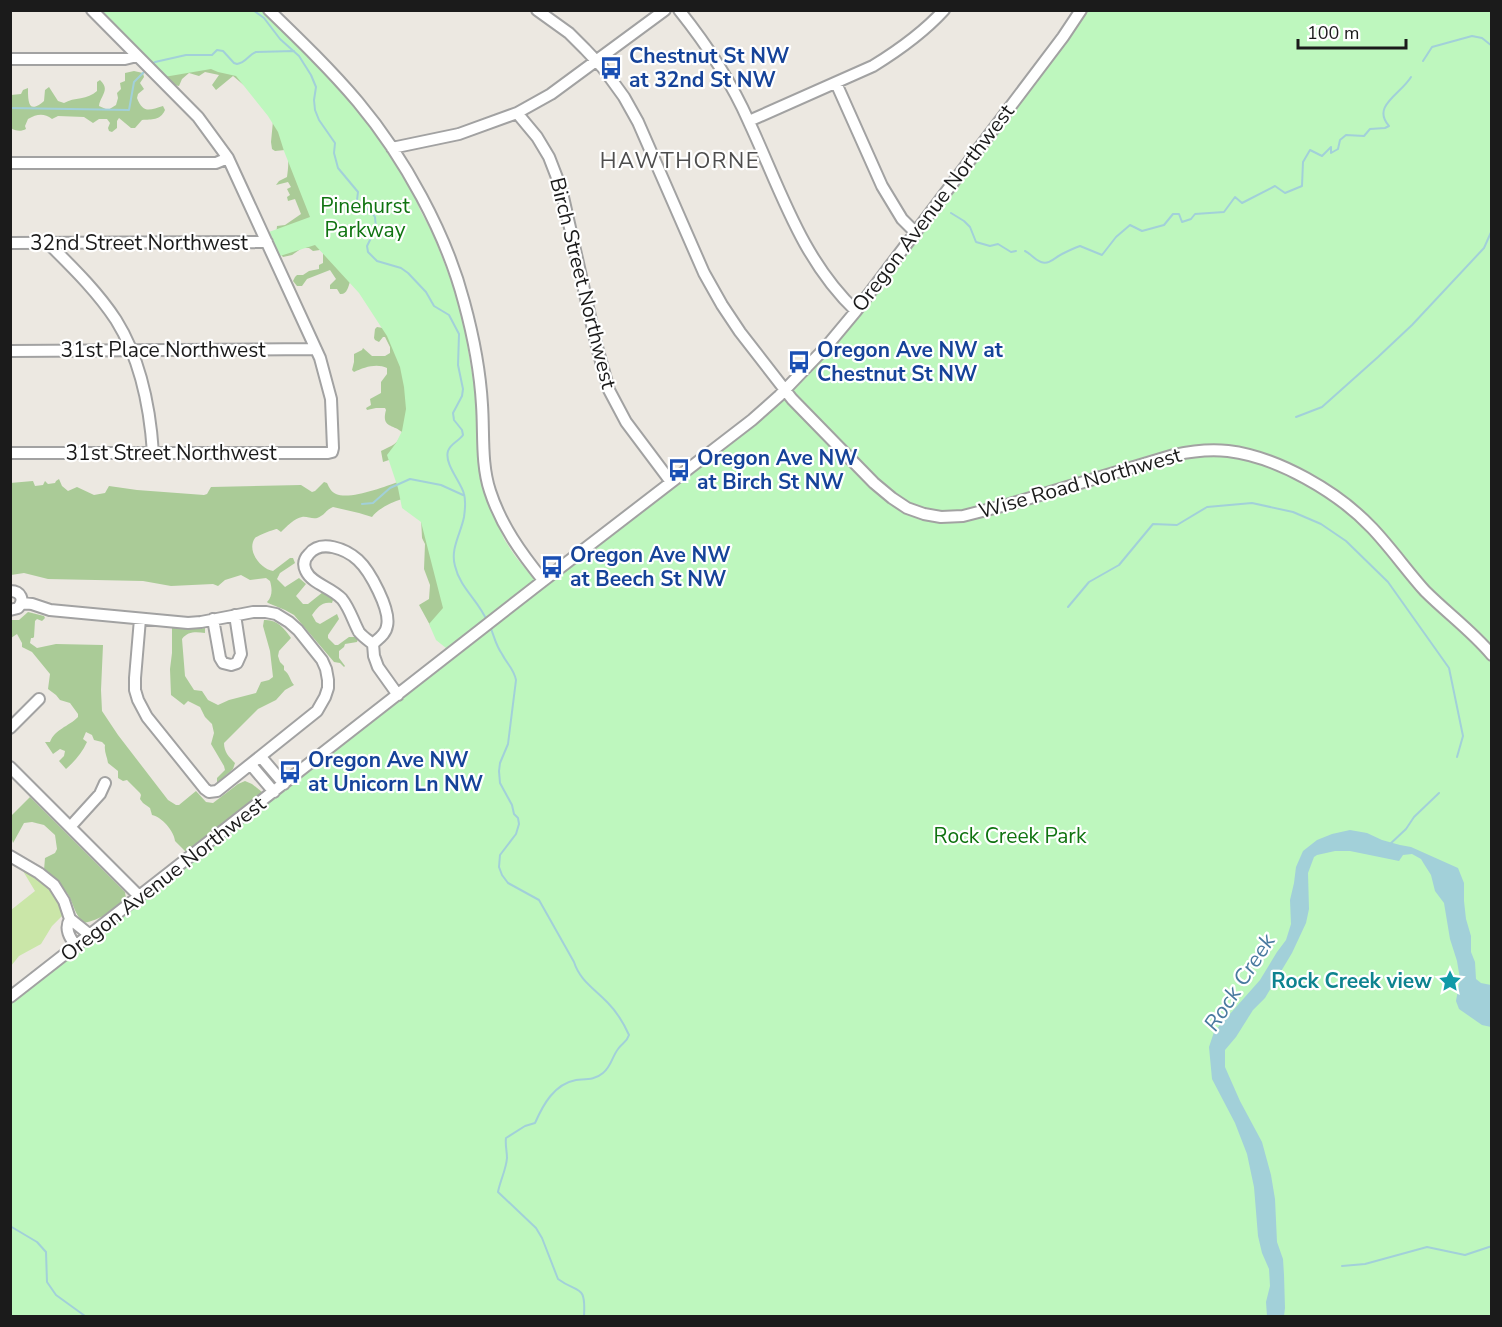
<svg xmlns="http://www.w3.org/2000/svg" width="1502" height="1327" font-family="'Nunito Sans',sans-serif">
  <rect width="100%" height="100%" fill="#ece8e1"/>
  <path fill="#cae6a8" d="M20,866C44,882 53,886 65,913L52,926L41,944L19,956L11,966V910L35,891Z"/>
  <path fill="#aacb97" d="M99,11H245L374,264L454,569L437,638L419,605L429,599L430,585L424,569L425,544L422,538L421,517L402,499C391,502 378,509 372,517L359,513L333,507C326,510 325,514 321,516C315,521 308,516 302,517C295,518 286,527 281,532L277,529C274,529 257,536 255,538C246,551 261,569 273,571L290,558H293L295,563L280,573L277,579L285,587L299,578L306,584L296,596L303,604H308L323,592L330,595L333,600L332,603C322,601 317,608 312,615L316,622L320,624L337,614L339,619L328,635V638L335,645H338L349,637H355L358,639L357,642L345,644L344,647L339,651V658L345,666L344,667L340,663L334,662L294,615L285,610L268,603L267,602C273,596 272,588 270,581L266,578L250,580L241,575L225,580L218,586L213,584L171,586L143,581L48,579L24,573L11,575L10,483L33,481L35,486L43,485L45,481L48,484L55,483L56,481L59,479L62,486L68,491L77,487L94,495L105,493L109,486L137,490L204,495L207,494L211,487L301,485L312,492L315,491L324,482L327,483C329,487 331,492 336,494C350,500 384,487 398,482L392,459L383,462L381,451C391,446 399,444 402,432C393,424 381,428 386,410L385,408H376L367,410L366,408L371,405L370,399L381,393V382L387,374V368C377,363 364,367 354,372L352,370L354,362V354L362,350L363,348L372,356H385L390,353V347L385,337H383L379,342L375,340L374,338L375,329L377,327L383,328L376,307L350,282C348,287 347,295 340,294L337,289H330V285L336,279L330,270L307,279L302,286H297L293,281L295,277L297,275H303L309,271L319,269V265L323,263V252L320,250L313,251L309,248H302L292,255L283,257C274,248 276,237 277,226L285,225L301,214L295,199L288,201L287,197L290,195L287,189L291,187L288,182L276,185L279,181L287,177C288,169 290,156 285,150L275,151L272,149L271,142L273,121L252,92L233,76L216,90L212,85L219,75L205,72L199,76L189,73L182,79L179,86L174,85Z
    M134,71L143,73L144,77L140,83L144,89L138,94L137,98C143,114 150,110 163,106L165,110C160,121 152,119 142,120L135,128H131L119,118L117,121V128L112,132L109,131L108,128L110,123L107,119H99L93,123L84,117L58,116L52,119C44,113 37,114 28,119L25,126L26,129C21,132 15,131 11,128V95L21,94L23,90L28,88C28,101 28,115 44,101L45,90L49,87L58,101L64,103C74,97 88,100 97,91V82L100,80C111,90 100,96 99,106L108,110L116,105L118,98L117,93L121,89L120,83L125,81V73Z
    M28,612L44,616L45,618L42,621L37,619L35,621L34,637L33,638H31L30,643L37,648L56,644L103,645L101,690L102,711L118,735L168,800L176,805H179L196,791L206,802L213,803L238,784L245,781L252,784L262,792L261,795L186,852L175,841C174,831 162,817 152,815L150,808L143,803L140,799L141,795L140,793L127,780L123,781L118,778V771L108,763C107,756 104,752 105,745L102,742L94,740L92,735L86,732L83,739L87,742C82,753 75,761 66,769L59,761L64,756L65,751L60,749L53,754L45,742H50C55,729 68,727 78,717V714L70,703L60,700L56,695L48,689L50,674L32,652L22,647V643L17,634L11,638V620H19Z
    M264,620C277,619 284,628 291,638L279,651L278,656L280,662L284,666V670C290,674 290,681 294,685L285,690L276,700L258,709L224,743C224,752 229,757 235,763L233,769L217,783V778L225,770L224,766L211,744L214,733L212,724L205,717L200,707L188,701L184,705L171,695L170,669L172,653V627L197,629L205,628V633C196,632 188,631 182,639L185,676L194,690L202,691L208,700L218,705L229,700L256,693L261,682L269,680L273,677L270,651L263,626Z
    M30,797L125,892L126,899C114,910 100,920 84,923C75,915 74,906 69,896C63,886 53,878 44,870L45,858L55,853L57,849L55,835L44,825L32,822L24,823L13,843L11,836L10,817Z"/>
  <path fill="#bef7be" d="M97,11H263L333,79L394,155L414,194L420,210L433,234L464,314L468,350L480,421L489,502L504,539L515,556L542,589L740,436L797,387L818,365L843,336L900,263L915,241L1044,70L1054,59L1088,11H1491V1316H11V1001L188,863L248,820L295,780L411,689L446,648L436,640L429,624L443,608L421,522L402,508L398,488L387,455L396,443L402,431L406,409L404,387L400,367L387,336L359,293L315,245L280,256L269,232L310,217L284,151L278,132L268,116L236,76L218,72L211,69L164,77Z"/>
  <path fill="#a2d0d9" d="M1350,830L1367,833L1382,840L1400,845L1411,847L1458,868L1464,883V901L1466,919L1471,936V952L1475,962L1476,979L1481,983L1491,985V1027L1482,1025L1459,1009L1456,1001L1460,979L1457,961L1450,939L1444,903L1435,891L1431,875L1424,864L1421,859L1412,854L1403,855L1399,861L1350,851H1335L1317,855L1314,857L1308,873L1309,909L1306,923L1292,953L1265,998L1253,1010L1236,1037L1225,1050V1067L1240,1101L1262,1142L1271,1175L1275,1199L1277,1242L1283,1259L1284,1275L1285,1308L1284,1316H1267L1266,1302L1270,1286L1269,1269L1262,1253L1258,1236L1254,1187L1247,1154L1235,1123L1212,1079L1209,1047L1214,1032L1260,980L1277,952L1286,940L1291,924L1290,900L1294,883L1296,867L1303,851L1317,840L1332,834Z"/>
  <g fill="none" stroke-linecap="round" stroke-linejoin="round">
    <path stroke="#a2d0d9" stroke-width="2" d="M253,10L264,18L280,39L299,56L311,75L316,87L314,100L315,110L319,120L335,143L334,153L338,168L358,192L357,200L372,213L375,217L376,228L367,246L368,252L377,261L401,268L408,273L426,292L434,306L449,315L459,334L458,365L463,389L462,396L453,413L454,420L462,430L463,435C459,441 450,444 448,451C444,464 461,482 464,494C466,501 465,510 464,517C461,533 450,549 455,566C460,588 479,601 487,621
      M1423,61L1432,47L1472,36L1482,38L1492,46
      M152,64L155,62L186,55H212L217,50L223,51L234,63L237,64C246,63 248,55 256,52L294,51
      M10,108L129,110L134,82L144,72
      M951,213L964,221L970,227L976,242L990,246L998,244L1011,252L1016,251
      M1025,251C1031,254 1035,260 1041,262C1050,265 1055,257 1062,254C1068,251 1074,248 1080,246L1102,255L1116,237L1130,225L1142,231L1164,225L1173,214H1179L1182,222L1191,219L1195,214L1224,212L1235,197L1242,203L1275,186L1285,193L1302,186L1303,162L1310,150L1322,156L1331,147V153L1338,149L1340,140L1346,135L1364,136L1370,129L1385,128L1389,126C1371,106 1401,94 1411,77
      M1296,417L1322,407L1378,357L1412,325L1484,248L1492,230
      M362,504L373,503L390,488L410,479L441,485L463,495
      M1068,607L1089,582L1119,565L1153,524L1177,525L1207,507L1252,503L1293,512L1321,524L1346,541L1388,582L1449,668L1463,736L1457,757
      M490,626C494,636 496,646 502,654C507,664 514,669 516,680L508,744L500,763L499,771L500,783L512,805L514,814L518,818L519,824L516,834L500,855L499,867L502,875L508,883L539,900L574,962C580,981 595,989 608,1003C616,1011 624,1024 629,1035C627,1042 622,1043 618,1049C612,1057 611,1067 603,1073C595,1080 586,1079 576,1080C554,1084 543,1105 535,1123L525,1126L506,1138C505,1145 507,1151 507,1158C506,1170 500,1181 498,1192L536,1228L542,1238L558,1279C578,1294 586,1283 584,1316
      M1389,845L1406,829L1414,817L1439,793
      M10,1226L37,1242L46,1252L47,1282L56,1295L85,1316
      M1342,1266L1365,1264L1427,1247L1465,1255L1492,1246"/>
    <g stroke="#a2a2a2" stroke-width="14">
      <path id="minor" d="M269,10C300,40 331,70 358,102C404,157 446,233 464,302C473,335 480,370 482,405C484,433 481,464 490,491C501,525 521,553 543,580
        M537,10L569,33L585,49L603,68L624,97L638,122L704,273L722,305L740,332L792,399L874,483L892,498L907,508L924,514L941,517L963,516L1010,504L1174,455C1192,451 1210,449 1228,451C1278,457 1338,492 1372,528C1391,548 1407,571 1425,591C1447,613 1472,631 1492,655
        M679,10C707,45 731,81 749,122C780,188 801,259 856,311
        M10,59H125L137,56
        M836,83L882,186L902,219L915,232
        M517,113L537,137L549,157L561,188L597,347L609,390L626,422L671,482
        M749,121L873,66C899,50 923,33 944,10
        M392,148L459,134L517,113L551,94L665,10
        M10,163H216L228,158
        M10,243L267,242
        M48,243C72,267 97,291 116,320C141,360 150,407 153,453
        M10,351L316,349
        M10,453H328L332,452L333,448L331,399L320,358L228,158L198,117L92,10
        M10,591C21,591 25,600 18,608L10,610
        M22,603L32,604L50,610L188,623L201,622L253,612H266L276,614L289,622L298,630L322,660L326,669L328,680V688L325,697L317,711L217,791L209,792L205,789L147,717L138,700L135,690V678L140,619
        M213,619L220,658L223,663L231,665L237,663L241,654L235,615
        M373,644C378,639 386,634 387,626C391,610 370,571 358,560C346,549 321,539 309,554C304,559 303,565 306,571C312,584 331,587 342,599C350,609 353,621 359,632C363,637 368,640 373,644L374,656L378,667L398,695
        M10,728L39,699
        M261,757L284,784
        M251,765L274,792
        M10,767L139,896
        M70,827L100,794L105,783
        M10,856L39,873L54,885L64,901L70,919L90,935
        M70,919C64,929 70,938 76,946
        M10,997L539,584L752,420L779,396L826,347L856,311L1063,37L1081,10"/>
    </g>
    <use href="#minor" stroke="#fff" stroke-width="10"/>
  </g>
  <defs>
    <g id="bus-bare" transform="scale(1.8)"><path d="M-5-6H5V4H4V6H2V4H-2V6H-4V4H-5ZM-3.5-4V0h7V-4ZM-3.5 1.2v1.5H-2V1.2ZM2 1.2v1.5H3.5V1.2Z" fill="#1a4fb4" stroke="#fff" stroke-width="2.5" paint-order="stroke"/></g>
    <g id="sight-bare" transform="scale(1.8)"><path d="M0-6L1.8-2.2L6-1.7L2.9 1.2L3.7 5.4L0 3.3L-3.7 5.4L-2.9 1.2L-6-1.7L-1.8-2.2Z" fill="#0f9aa8" stroke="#fff" stroke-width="2.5" paint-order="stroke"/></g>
  </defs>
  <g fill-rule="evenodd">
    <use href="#bus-bare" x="611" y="68"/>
    <use href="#bus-bare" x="799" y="362"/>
    <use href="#bus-bare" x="679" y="470"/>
    <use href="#bus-bare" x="552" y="567"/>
    <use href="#bus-bare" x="290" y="772"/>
    <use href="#sight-bare" x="1450" y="981"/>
  </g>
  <g text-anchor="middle" stroke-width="4.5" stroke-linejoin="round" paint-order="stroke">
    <g font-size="21" font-weight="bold" fill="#164399" stroke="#fff" text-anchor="start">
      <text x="629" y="63">Chestnut St NW<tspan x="629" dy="24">at 32nd St NW</tspan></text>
      <text x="817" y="357">Oregon Ave NW at<tspan x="817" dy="24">Chestnut St NW</tspan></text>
      <text x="697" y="465">Oregon Ave NW<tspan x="697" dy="24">at Birch St NW</tspan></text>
      <text x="570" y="562">Oregon Ave NW<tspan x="570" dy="24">at Beech St NW</tspan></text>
      <text x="308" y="767">Oregon Ave NW<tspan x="308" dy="24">at Unicorn Ln NW</tspan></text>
    </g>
    <g font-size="21" fill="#0f7310" stroke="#fff">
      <text x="365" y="213">Pinehurst<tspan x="365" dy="24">Parkway</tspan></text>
      <text x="1010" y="843">Rock Creek Park</text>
    </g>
    <g font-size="21" fill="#1b1b1b" stroke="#fff">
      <text transform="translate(933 208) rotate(-53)" y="7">Oregon Avenue Northwest</text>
      <text x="139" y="250">32nd Street Northwest</text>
      <text transform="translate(583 283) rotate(76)" y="7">Birch Street Northwest</text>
      <text x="163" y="357">31st Place Northwest</text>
      <text x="171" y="460">31st Street Northwest</text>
      <text transform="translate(1080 483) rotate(-16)" y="7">Wise Road Northwest</text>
      <text transform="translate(163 879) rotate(-38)" y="7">Oregon Avenue Northwest</text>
    </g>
    <g font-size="21" font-weight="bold" fill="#0d838f" stroke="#fff" text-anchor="end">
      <text x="1432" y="988">Rock Creek view</text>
    </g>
    <g font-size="22" letter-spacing="1.5" fill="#4e4e4e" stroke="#fff">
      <text x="680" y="168">HAWTHORNE</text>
    </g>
    <g font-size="22" font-style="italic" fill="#497a9f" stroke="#fff">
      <text transform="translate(1239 982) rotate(-57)" y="8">Rock Creek</text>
    </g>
  </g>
  <rect width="1502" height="1327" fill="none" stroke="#1b1b1b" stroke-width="24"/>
  <path d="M1298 39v9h108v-9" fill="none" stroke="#1b1b1b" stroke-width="3"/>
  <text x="1307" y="39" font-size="18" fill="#1b1b1b" stroke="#ffffff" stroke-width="4.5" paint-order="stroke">100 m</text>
</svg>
